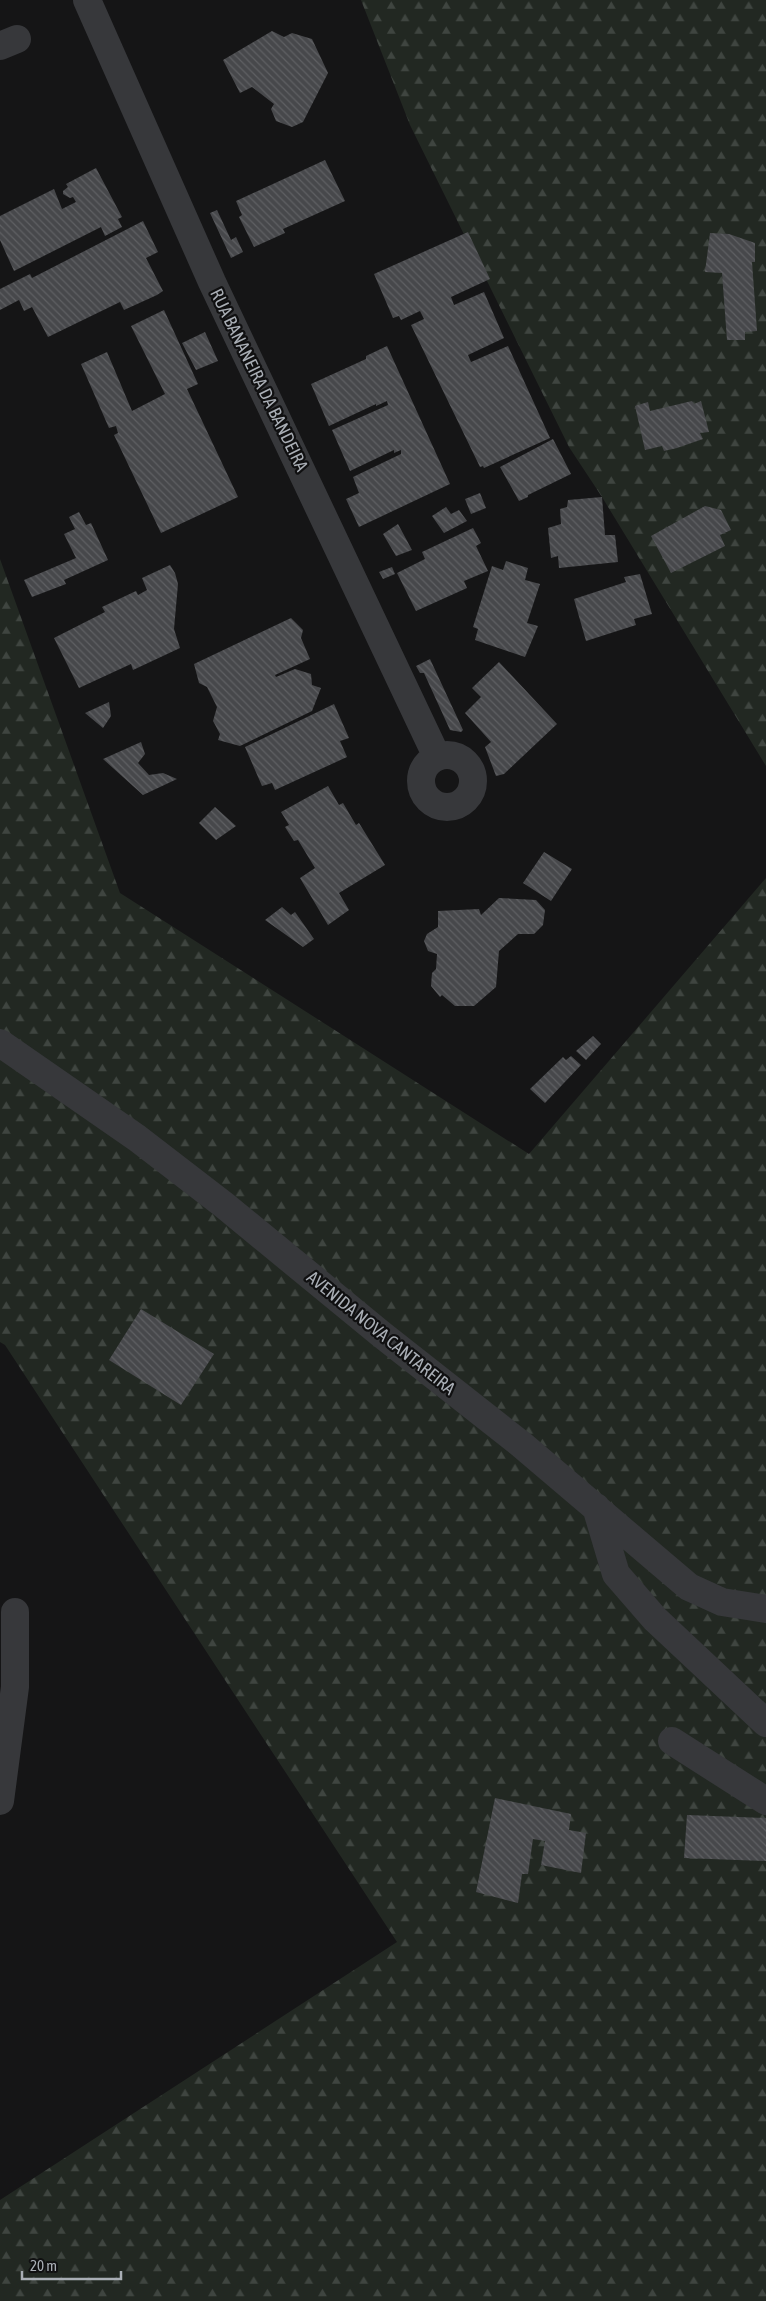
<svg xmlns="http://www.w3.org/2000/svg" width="766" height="2301" font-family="'Asap Condensed',sans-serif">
  <defs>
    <pattern id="forest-firs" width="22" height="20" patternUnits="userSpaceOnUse" patternTransform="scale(1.25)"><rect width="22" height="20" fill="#222822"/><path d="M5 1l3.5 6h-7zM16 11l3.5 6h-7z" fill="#3f4540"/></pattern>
    <pattern id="building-back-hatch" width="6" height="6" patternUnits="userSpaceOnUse" patternTransform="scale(1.25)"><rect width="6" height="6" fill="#47484b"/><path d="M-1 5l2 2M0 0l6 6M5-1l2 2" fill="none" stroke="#5f6063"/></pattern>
  </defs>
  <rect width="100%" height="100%" fill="#151516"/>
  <path fill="url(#forest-firs)" d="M361,0H766V766L602,497L569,447L410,125Z
    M0,559L120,893L529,1154L766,878V2301H0V2200L397,1942L5,1345L0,1342Z"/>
  <path fill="url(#building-back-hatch)" d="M272,31L284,37L292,33L312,39L328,73L303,122L292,127L276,121L271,109L274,104L252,87L240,93L223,60Z
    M325,160L345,201L283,229L285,233L254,247L239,217L242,215L236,201Z
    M96,168L122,217L118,219L122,227L105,236L101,227L14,271L0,240V216L54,189L62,209L76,202L73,197L70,198L63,194V191L68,187L66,184Z
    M217,210L231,240L236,237L243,252L231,258L210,213Z
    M143,221L158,252L146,258L163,291L157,295L124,310L120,302L48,337L32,307L24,311L19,300L0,310V289L30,274L32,278Z
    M468,232L490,279L451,297L454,305L484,292L504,338L468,355L471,362L508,346L550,438L484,468L483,466L480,467L411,325L424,319L420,311L401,320L399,316L393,318L374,274Z
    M710,233L729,234L755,243V262H752L757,331L745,332V340H727L722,273L705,272Z
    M164,310L198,384L187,389L238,497L161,533L114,435L118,433L116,426L109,428L81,364L107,352L132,411L165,394L131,326Z
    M205,332L218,361L196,370L182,343Z
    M387,346L450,484L359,527L346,499L359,493L353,477L401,454V450L394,453V450L350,471L332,430L388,405L387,401L376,406V404L329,426L311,384L366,359V356Z
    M692,401L694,404L701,401L709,432L700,433L703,439L677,448L664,451L662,446L645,450L635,406L648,402L650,411Z
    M553,439L571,474L528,495V497L519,501L500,467Z
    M480,493L486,508L471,514L465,499Z
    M602,497L605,535H615L618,562L559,568L558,556L551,558L548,528L561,524L560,509L567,507L568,500Z
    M705,506L721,510L731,530L720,535L725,546L671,573L651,536Z
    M446,507L451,514L459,510L467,521L444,533L432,516Z
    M79,512L86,525L91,523L108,560L64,580L66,584L32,597L24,580L76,558L64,534L75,529L69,517Z
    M398,524L412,550L396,556L383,534Z
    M473,528L481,543L476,546L488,571L464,581L467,588L416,611L397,573L425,559L422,552Z
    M506,561L528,568L525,580L540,584L527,623L538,626L525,657L475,640L478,629L473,627L492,566L503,570Z
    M170,565L175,573L178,584L174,629L180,648L133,670L131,664L79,688L54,638L105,612L102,607L136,591L138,595L147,590L142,578Z
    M392,567L395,574L383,579L379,572Z
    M640,574L652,614L634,619L636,625L586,641L574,599L626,582L624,577Z
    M291,618L303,630L301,638L310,659L275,675L276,677L295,669L311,674L312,685L321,688L312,711L240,746L218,740L220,734L213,721L217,707L207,687L199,683L194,664Z
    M430,659L463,730L461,732L450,730L424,673H420L416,666Z
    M499,662L557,724L504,774L496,776L485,747L491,742L465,713L481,697L472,688Z
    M109,702L111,716L103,728L85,713Z
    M334,704L349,738L340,741L347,757L275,790L272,783L262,786L245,747Z
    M141,742L145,754L138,763L149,775L163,773L177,779L143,795L103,759Z
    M328,786L339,805L343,803L356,825L359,823L385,865L339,893L349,910L328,925L300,878L315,868L298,840L294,841L285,827L289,825L281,812Z
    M215,807L236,826L216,840L199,823Z
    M544,852L572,869L551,901L523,883Z
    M499,898L536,900L545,910L543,925L534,934H518L499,951L496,987L474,1006H455L442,995L440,997L431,986L432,973L436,969L437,954L428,951L424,941L427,934L438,927V911L479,909L481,915Z
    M282,907L291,915L295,912L314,939L303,947L265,920Z
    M593,1036L601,1044L586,1060L576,1051Z
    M571,1056L581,1065L545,1103L530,1089L563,1057L566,1060Z
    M141,1309L214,1354L181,1405L109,1360Z
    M495,1798L571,1814L569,1830L586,1833L581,1873L541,1865L545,1841L533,1839L528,1874H522L518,1903L476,1892Z
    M687,1815L766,1818V1861L684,1858Z"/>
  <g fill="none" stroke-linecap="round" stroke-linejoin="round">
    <path stroke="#37383b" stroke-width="28" d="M87,0L212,282L437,757
      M0,46L17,39
      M421 781a26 26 0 1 1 52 0a26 26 0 1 1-52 0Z
      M0,1043L137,1138L224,1205L381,1334L522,1445L689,1587L722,1602L766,1609
      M596,1507L616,1574L655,1619L766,1723
      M672,1741L766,1801
      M0,1801L15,1687V1612"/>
  </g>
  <g text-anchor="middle" stroke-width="4.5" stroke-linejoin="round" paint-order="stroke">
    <g font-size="18" fill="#a9aeb5" stroke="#101011">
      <text transform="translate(259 380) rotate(64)" y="6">RUA BANANEIRA DA BANDEIRA</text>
      <text transform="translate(381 1333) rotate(39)" y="6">AVENIDA NOVA CANTAREIRA</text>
    </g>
  </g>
  <path d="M22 2271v8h99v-8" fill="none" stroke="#a9aeb5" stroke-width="2.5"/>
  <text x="30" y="2271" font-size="15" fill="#a9aeb5" stroke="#101011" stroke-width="4" paint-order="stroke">20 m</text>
</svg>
